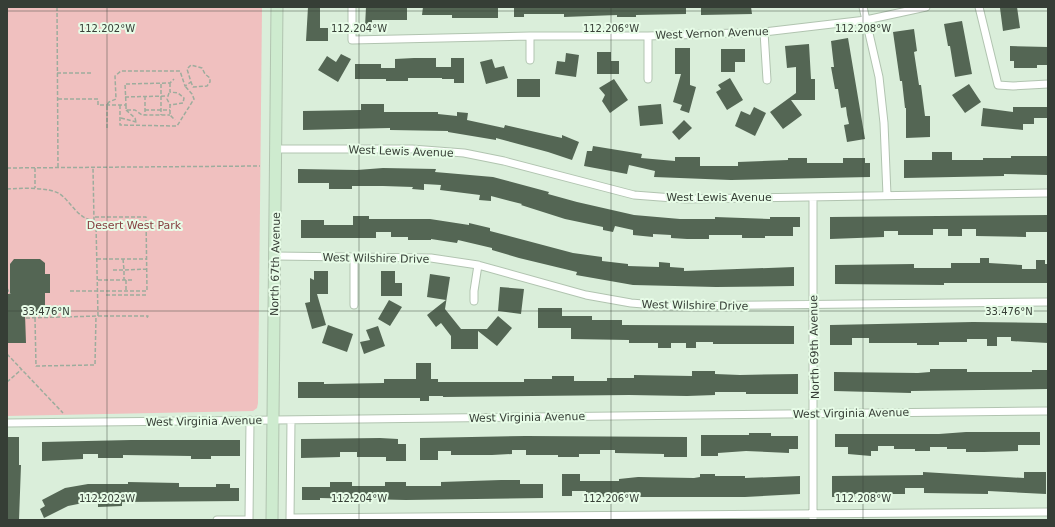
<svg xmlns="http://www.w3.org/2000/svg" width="1055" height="527" font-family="'DejaVu Sans',sans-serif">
  <rect width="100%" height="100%" fill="#daeeda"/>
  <path fill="#f0c0bf" d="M7,7H262L258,403L257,408L253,411L7,416Z"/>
  <path fill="#546654" d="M308,7H320V28H328V41H306Z
    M366,7H407V20H372V27H365Z
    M423,7H498V18H452V15H422Z
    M514,7H686V14L636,15V17H617V15L564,17V14H524V17H514Z
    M701,7H751L752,14L701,15Z
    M1017,7L1020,28L1003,31L1000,8Z
    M962,21L972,74L955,77L950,46H948L944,24Z
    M914,29L917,51L914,52L919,85H921L925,116H930V137L906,138V108H905L902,81H900L893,32Z
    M848,38L865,139L847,142L844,125L849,124L847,115L846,107L841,108L838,89H835L831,67H834L831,41Z
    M809,44L811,79H815V100H791L802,115L783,129L770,112L796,93V67L787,68L785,46Z
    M1010,46L1048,47V65H1037V68H1014V61H1010Z
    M675,48H690V85L696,87L689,113L680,110L682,105L673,102L681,74H675Z
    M721,49H745V62H735V72H721Z
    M597,52H611V61H619V74H597Z
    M566,53L579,55L576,77L555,74L557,61L565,62Z
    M341,54L351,59L338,82L318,70L327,56L336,62Z
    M414,58H436V67H451V58H464V83H454V79H442V78H408V81H386V79H355V64H381V68H395V59Z
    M492,59L495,68L504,66L508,78L486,84L480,62Z
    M730,78L743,100L727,110L716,92L721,89L718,85Z
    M517,79H540V97H517Z
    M614,79L628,100L610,113L602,101L605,95L599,88Z
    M969,84L981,102L965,113L952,95Z
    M361,104H384V112H438V114L457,116V112L468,113L467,120L504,128L505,125L562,138V135L579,142L572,160L548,152L496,138V140L448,132V131L390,130V128L303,130V111L361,110Z
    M661,104L663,124L640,126L638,106Z
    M754,107L766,113L755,136L735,126L741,111L750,115Z
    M1013,107H1048V118H1034V124H1023V130L981,126L983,108L1013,112Z
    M684,120L692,128L679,140L672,132Z
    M593,146L642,154L641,158L675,161V157H700V166H738V162L788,160V158H807V163H843V158H865V163H870V177L731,180L654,177L655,171L629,165L627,174L584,166L587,151H592Z
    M932,152H952V160H983V158H1011V156H1048V175L1004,174V176L904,178V160H932Z
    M383,168L436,169L435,172L493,177L549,192L548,194L577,202L634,215L680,219H715V217L770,219V217H800V227H793V236H765V238H742V235H709V239H687L671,238V235L653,234V237L633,235V230L615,226L613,232L603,230V227L565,219L521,205L522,204L491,196V201L479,200L480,195L440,190L441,185L424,184V190L412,189L413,187L383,186H352V189H329V183H298V169L357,170Z
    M1048,215V232H1026V237L976,236V229H962V236H948V229H933V235H898V231H884V237L830,239V217Z
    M353,216H369V219H430L469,225V223L490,228V231L573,253L602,257V261L628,264V266L659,267V262L670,263V267L684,268V271L794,267V286L716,287L633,285L576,275L577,272L519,258L492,250V248L458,240L457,243L431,239V240H408V237H391V232H376V238H301V220H324V225H353Z
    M980,258H989V263L1022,265V269H1036V260H1045V264H1048V283H944V285L835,284V265L914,264V268H951V263H980Z
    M14,259H40L45,263V274H50V293H45V314H25L26,343H7V294H10V264Z
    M314,271H328V294H317L326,325L312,329L305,303L310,302V278L314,280Z
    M381,271H395V283H402V296H381Z
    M430,274L450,277L445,309L461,329H487L498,316L512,328L497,346L478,331V349H451V336L441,323L436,327L427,315L446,300L427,297Z
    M500,287L524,289L521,314L498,311Z
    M389,300L402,307L390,326L378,319Z
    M538,308H562V316H592V320H622V325L794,326V344H713V342H696V348H686V343H671V348H658V343H629V340L571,339V328H538Z
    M973,322L1048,323V343L1011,341V337H997V346H987V339H967V342H939V345H917V343H869V338H852V345H830V325Z
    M328,325L353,334L347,352L322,343Z
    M378,326L385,346L364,354L360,342L370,340L366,330Z
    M416,363H431V379H438V382H524V379H552V376H574V381H607V378H634V375L692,376V371H715V374L740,375L798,374V394H746V392H715V395L687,396L629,395L443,397V396H429V401H420V398H298V382H324V384L384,383V379H416Z
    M930,369H967V372H1032V370H1048V389L911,391V393L834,391V372L918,373L930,372Z
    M966,432H1040V445H1018V451L984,452H966V449H947V447H930V451H915V449H894V446H878V451H871V456L848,454V447H835V434H939Z
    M749,433H771V436H798V449H789V453L746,451L718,453V456H701V435H749Z
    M526,436L687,437V457H664V454L615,453V450H600V454H579V457H558V455H526V450H512V454L492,455H451V451H438V460H420V438Z
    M7,437H19V465H21L19,520H7Z
    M380,438L398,439V444H406V461H386V457H357V452H340V457L301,458V439Z
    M131,440H240V456H211V459H191V456L123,455V458H98V454H83V459L42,461V442Z
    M923,472L1024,478V472H1046V494L988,491V494L924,493V488H905V494H855V497H832V476L923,475Z
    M562,474H580V481H619V479L638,477L694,478L700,477V474H715V476H745V478L800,476V494L745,497H612L586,496V491H572V496H562Z
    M501,480H520V484H543V498L406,500L320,498V500H302V487H330V482H352V486H385V482H406V486H441V482Z
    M128,482L179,483V487H216V484H230V488H239V501L122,502V506L98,507V500L68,506L44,518L40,509L45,506L42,500L65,488L88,484H128Z"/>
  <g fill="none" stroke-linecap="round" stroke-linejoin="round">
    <g stroke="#b1c4b0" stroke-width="9">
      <path id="street" d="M352,7V40L530,36H648L764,32L866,20L926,7
        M863,7L879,77L884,123L887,195
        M979,7L998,85L1013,86L1048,84
        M764,32L767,80
        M530,36V60
        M648,36V79
        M276,149H412L464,153L504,161L634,195L686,199L1048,193
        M275,256L431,258L478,265L586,295L631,303L667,306L1048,302
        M354,258V305
        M474,301V291L478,265
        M7,423L1048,411
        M290,518L1048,512
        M217,520H249
        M249,520L250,420
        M290,520L291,420
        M813,520V197"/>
    </g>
    <g stroke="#b1c4b0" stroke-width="13">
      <path id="secondary" d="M272,520L277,7"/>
    </g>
    <path stroke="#9dac9d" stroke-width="1.5" stroke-dasharray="4 2" stroke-linecap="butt" d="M57,7L58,167
      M57,73H91
      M170,83V92L178,93L184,98L183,103L170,105V115L175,120
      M161,84V115
      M169,93L167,99L170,105
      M145,96V115
      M125,97L167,96
      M58,99H98V105H126L125,84L170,83L174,79
      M120,105V125L177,126L194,99L192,94L185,86
      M126,105V110H135L142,115H170
      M126,110L135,118L136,122
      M145,110H170
      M121,118L136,122V124
      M107,128V105L109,102L116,99L115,76L121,71H180L185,86L191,82L187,69L191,65L202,68L205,74L210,78V82L207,86L193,87L191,82
      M7,168L260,166
      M35,168V188
      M7,189C21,188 49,187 60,194C72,203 77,218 94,221
      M97,259H147
      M123,259L124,270L147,269
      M113,270H124V280
      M98,280H134
      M126,280V290
      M7,288L10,294
      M70,291H147L146,217H95
      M106,295H148
      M98,316H148L147,318
      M26,318L98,316L96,224L94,221L93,168
      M35,318L36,366L95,365L96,316
      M7,354L63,413
      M7,382L22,369"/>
    <use href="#street" stroke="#fff" stroke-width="7"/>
    <use href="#secondary" stroke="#ceebcf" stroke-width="11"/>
  </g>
  <path fill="none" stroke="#363e36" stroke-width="1" stroke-opacity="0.45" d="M107,7V520M359,7V520M611,7V520M863,7V520M7,11H1048M7,311H1048"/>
  <g text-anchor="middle" stroke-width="4" stroke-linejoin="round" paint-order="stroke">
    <g font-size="11" fill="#363e36" stroke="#e7fce7">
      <text transform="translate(712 33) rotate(-2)" y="4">West Vernon Avenue</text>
      <text transform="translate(401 151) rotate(2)" y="4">West Lewis Avenue</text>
      <text x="719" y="201">West Lewis Avenue</text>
      <text transform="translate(376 258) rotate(1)" y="4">West Wilshire Drive</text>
      <text transform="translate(275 264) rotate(-89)" y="4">North 67th Avenue</text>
      <text transform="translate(695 305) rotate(1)" y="4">West Wilshire Drive</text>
      <text transform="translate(814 347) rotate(-91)" y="4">North 69th Avenue</text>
      <text transform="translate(851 413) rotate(-1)" y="4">West Virginia Avenue</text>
      <text transform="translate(527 417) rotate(-1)" y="4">West Virginia Avenue</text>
      <text transform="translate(204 421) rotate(-1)" y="4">West Virginia Avenue</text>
    </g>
    <g font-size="11" fill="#863e40" stroke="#e7fce7">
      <text x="134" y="229">Desert West Park</text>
    </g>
  </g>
  <g font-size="10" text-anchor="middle" fill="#363e36" stroke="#e7fce7" stroke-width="4" stroke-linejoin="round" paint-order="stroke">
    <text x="107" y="32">112.202°W</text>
    <text x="359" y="32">112.204°W</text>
    <text x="611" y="32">112.206°W</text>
    <text x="863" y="32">112.208°W</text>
    <text x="1009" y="315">33.476°N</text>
    <text x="46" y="315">33.476°N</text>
    <text x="107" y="502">112.202°W</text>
    <text x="359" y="502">112.204°W</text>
    <text x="611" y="502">112.206°W</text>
    <text x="863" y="502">112.208°W</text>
  </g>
  <rect width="1055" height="527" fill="none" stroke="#363e36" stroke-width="16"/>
</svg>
